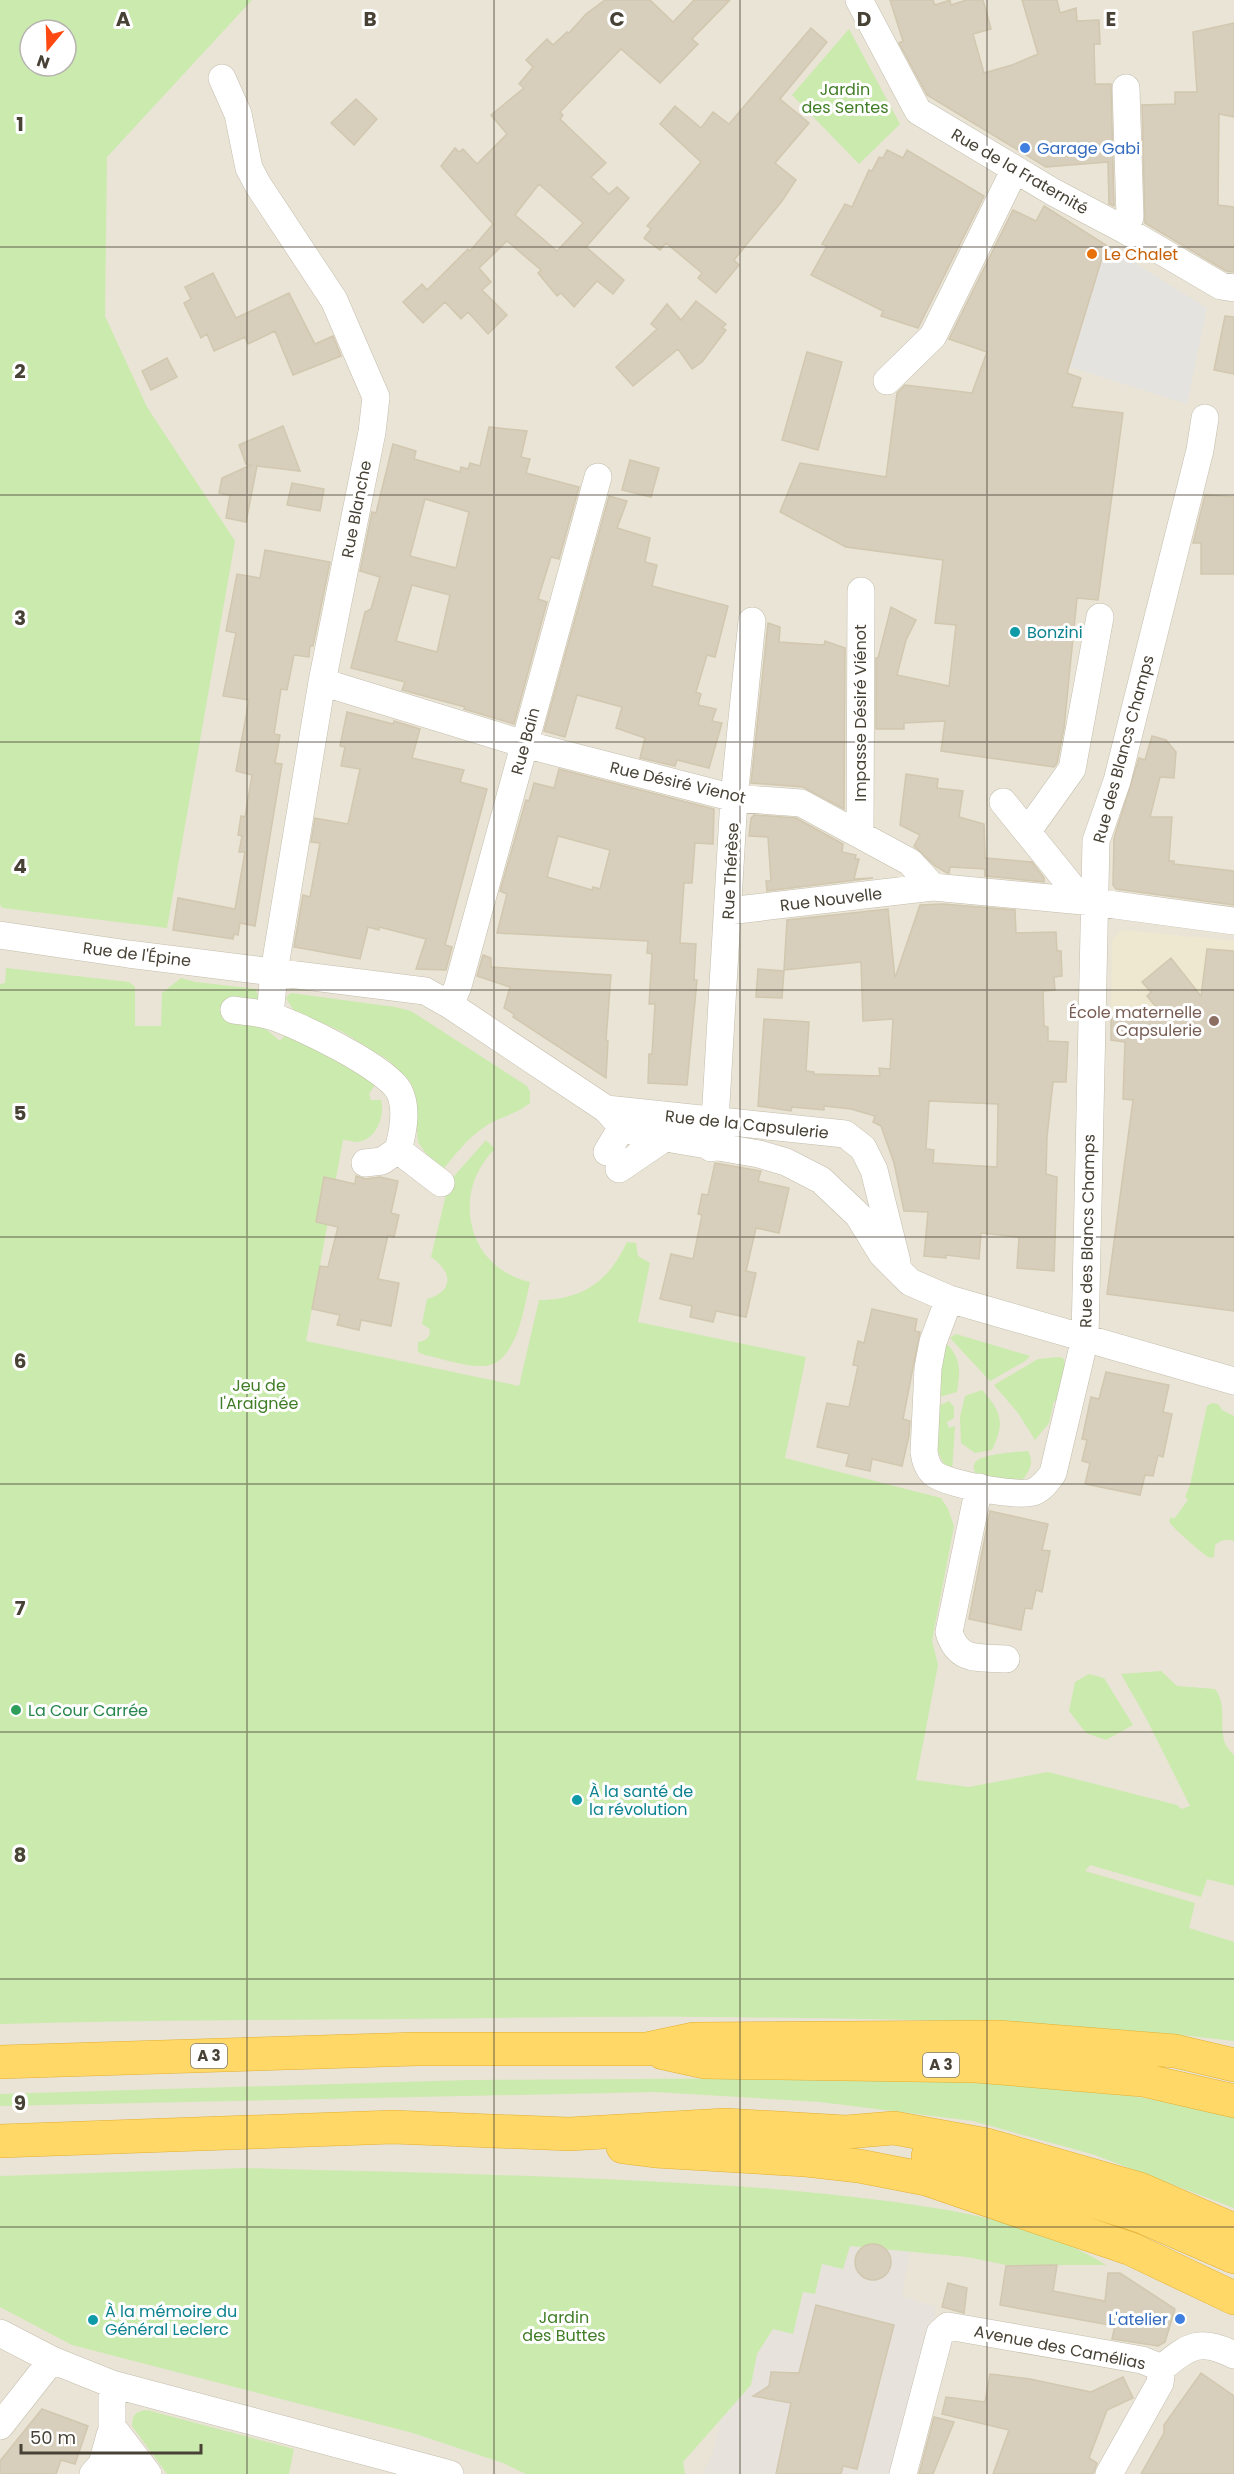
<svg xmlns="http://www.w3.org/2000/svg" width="1234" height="2474" font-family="Poppins,sans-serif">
  <rect width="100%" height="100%" fill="#f4f1e7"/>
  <path fill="#e9e4d5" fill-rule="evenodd" d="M0,0H1234V2474H0ZM30,30H66V66H30Z"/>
  <path fill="#e7e3dc" d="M855,2231L912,2242L902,2296L937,2307L894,2474H703L713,2452L720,2421L751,2385L757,2354L773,2329L793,2333L803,2292L815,2294L822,2264Z"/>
  <path fill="#eee8d0" d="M1122,930L1234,941V1113L1222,1024L1111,1012L1112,941Z"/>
  <path fill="#cbeaae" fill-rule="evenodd" d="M0,0H252L107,157L105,316L147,407L235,541L167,928L3,908L0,905ZM30,30H66V66H30Z
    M849,29L900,124L859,164L792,95Z
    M6,968L129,982L135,987V1026H161L162,993L181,978L196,982L256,989L259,1000L250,1003L226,999L223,1017L261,1025L280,1041L288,1032L378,1080L369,1094L371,1100H381C385,1116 377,1139 358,1142C354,1142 347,1140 343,1140L306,1341L519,1386L539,1300C583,1300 609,1281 627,1242L636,1243L638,1256L650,1263L638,1322L806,1357L785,1458L941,1498L948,1509L954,1526L932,1641L938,1665L916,1780L969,1787L1048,1772L1177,1805L1181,1809L1190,1806L1146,1718L1121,1674L1161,1671L1177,1686L1215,1689C1231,1709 1212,1737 1234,1755V1886L1207,1879L1201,1897L1090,1865L1085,1871L1195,1903L1189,1928L1234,1942V2041C1060,2020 883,2019 707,2017C606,2016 505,2018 403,2019C269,2020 134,2020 0,2024V984L5,983Z
    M291,993L395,1007L411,1011L527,1086L530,1092V1103C516,1115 497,1117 483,1128C467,1139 455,1155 443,1169L427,1155L418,1142L414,1095L410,1081L388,1060L341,1031L294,1011L286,998Z
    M486,1140L495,1149C450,1192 467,1268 530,1282C524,1307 517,1364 484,1366C466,1367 444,1359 425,1355L418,1352V1342C426,1341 430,1338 430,1329L422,1324L427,1299C455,1291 452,1271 431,1257L449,1182Z
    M956,1334L1030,1356L1025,1361L990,1381L950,1338Z
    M946,1343C962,1359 960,1372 957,1392L935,1398Z
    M1059,1357L1064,1359L1065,1366L1057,1401H1054L1049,1423L1035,1440L1018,1413L994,1385L1038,1359Z
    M982,1390C1002,1412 1005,1423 992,1450L975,1453L961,1443L960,1417L965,1396Z
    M949,1401L954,1407V1418L947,1422L949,1428L955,1426L952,1472C930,1453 937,1432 938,1406Z
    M1212,1403L1218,1404L1222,1410L1234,1416V1541C1227,1539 1222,1539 1215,1545L1214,1557L1210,1558C1204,1555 1170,1526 1169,1521L1171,1517L1174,1519L1188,1500L1185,1497L1190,1485L1207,1406Z
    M1028,1451C1036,1465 1027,1476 1016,1486L977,1477C975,1473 972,1467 975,1463C980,1454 1017,1452 1028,1451Z
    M1089,1674L1104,1678L1133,1725L1106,1740L1086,1733L1069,1711L1075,1682Z
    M805,2078L975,2079L1112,2092L1234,2115V2208L1095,2155L973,2121L820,2102L655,2092L0,2106V2094L468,2080Z
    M245,2168C396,2172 547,2175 697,2184C761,2187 823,2193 887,2201C962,2211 1040,2224 1106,2265H1006L967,2257L850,2246L843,2269L822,2264L815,2294L803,2292L793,2334L773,2329L757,2354L751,2385L683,2462L685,2474H526L503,2463L413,2433L72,2345L0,2307V2176Z
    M147,2410L294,2449L289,2474H167L132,2426C132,2415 136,2411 147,2410Z"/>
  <path fill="#e5e3df" d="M1106,245L1207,308L1187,404L1070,367Z"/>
  <path fill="#d7cebc" stroke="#d2c7af" stroke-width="1.5" fill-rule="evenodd" d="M605,0H650L673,22L694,0H730L692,39L698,44L660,83L621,49L560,112L563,115L560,119L606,163L591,177L609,194L617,187L629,198L586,247L624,280L613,294L597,281L574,307L561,293L557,296L538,273L541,270L507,241L479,268L491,282L482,290L507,315L488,334L468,312L461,319L445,302L423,323L403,302L422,284L427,290L468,249L470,251L493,224L441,166L455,148L459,152L463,149L477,164L507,134L491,115L524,88L519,84L533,67L526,60L547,39L553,45L567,32L569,33L586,14ZM539,184L583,223L557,251L515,215Z
    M890,0H933L935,5L950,0L951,5L966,0H983L991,29L973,34L984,73L1012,65L1038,54L1022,0H1057L1060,13L1076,8L1077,21L1099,20L1100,44H1094L1095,84H1111L1114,206L1109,204L1108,162L1046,167L927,95L899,43L903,41Z
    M1234,23V117L1219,114L1218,205L1234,207V272L1226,271L1145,223L1142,105L1175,104V92H1197L1193,32Z
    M811,28L827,42L780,99L809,123L775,163L796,180L782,201L734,260L739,265L716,293L698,278L702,273L666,243L660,250L644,238L651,229L647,226L701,162L660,124L675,106L701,128L713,112L729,124Z
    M356,99L377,119L354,145L331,123Z
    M887,150L903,158L907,150L984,196L918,328L881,316L883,311L811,275L827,246L822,244L845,204L852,207L869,170L872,171L879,157L883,158Z
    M1044,206L1106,245L1067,373L1081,378L1072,407L1123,413L1098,600L1077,598L1064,728L1057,763L1054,767L941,751L945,721L904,723V729H876V658H878L891,607L916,620L906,640L897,675L949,686L956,625L935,623L943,560L846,547L780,512L800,463L886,477L897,393L905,385L972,393L987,352L949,339L1013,210L1036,221Z
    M213,273L236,318L289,293L315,344L333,336L341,356L293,375L275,331L248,344L245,337L214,351L207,334L201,338L184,303L191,299L185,287Z
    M696,301L726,324L722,328L726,330L702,362L692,369L678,349L633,386L616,367L657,329L651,324L667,304L681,320Z
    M1225,316L1234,317V374L1214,370Z
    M807,352L842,362L818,450L782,440Z
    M167,358L177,377L151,390L142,371Z
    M283,426L300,471L257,466L246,522L226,518L230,495L219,493L222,478L251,465L246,464L239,445Z
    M489,427L527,431L521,457L530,459L526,473L579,487L559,559L551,557L538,599L547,602L514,724L464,709L465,707L402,690L405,682L351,668L365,612L371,609L380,577L360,571L372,512L376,513L393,444L416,451L414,459L460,472L461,467L468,469L470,463L480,466ZM425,499L469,512L456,568L410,556ZM412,585L450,595L437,652L396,641Z
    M630,460L659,468L651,497L622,490Z
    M292,483L324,489L320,511L287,505Z
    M1205,495L1234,497V574H1201V543H1193Z
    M609,496L627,501L617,528L650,538L645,562L657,565L652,586L728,606L715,657L707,655L696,692L701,694L698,705L716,709L712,721L722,723L709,768L677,760L675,766L640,758L645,738L616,728L622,707L577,695L565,737L544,731Z
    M265,550L330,562L313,646H310L309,657L294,655L287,690L281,689L274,734L280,735L275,763L282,764L255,926L240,923L238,935L234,934L233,939L173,930L178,898L235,909L245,852H239L242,836L238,835L241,816L245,817L252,775L236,771L249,700L223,696L236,633L226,631L237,574L260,578Z
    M768,623L780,627L779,642L824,645L825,641L845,648L844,809L803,787L751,783Z
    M347,712L393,724L394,721L420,729L412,758L464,770L460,782L487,789L445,945L452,947L446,970L416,969L426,939L379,927V930L368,927L360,959L294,947L303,895L310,897L320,843L311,842L315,818L348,824L360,769L341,766L345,747L340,746Z
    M1152,736L1166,740L1176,752L1174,778L1160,777L1150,817H1172L1169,861H1174V864L1234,871V905L1116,889L1113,885L1114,838L1139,758L1145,760Z
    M559,769L714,809L713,844L695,843L692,883H684L680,943L696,944L694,980H697L687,1085L648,1083L649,1054H652L655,1004H649L652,954L647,953L648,941L497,933L507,894L500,891L526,800L529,801L534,783L554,788ZM558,836L610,850L600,889L593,887L592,890L547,877Z
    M906,774L938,779L937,788L963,791L959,817L984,824L985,858L1032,862L1044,878V882L985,876V869L950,867L949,873H947L935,866L914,846L920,835L900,825Z
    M754,815L796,818L843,844L842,852L856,855L855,859H859L854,879L873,878L767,891L766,881H771L768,837L749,836L751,818Z
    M943,904L1015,910L1016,933L1056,932L1057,951H1061L1062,976L1054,977L1055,990L1043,991L1044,1026L1048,1027V1041L1068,1042L1066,1082H1053L1047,1137L1046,1174L1057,1177L1054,1271L1017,1268L1019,1237L981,1233L979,1259L946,1255V1258L924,1256L928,1212L904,1211L894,1163L881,1126L873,1122L875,1116L851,1109L824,1106V1110L792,1107L791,1111L758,1106L764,1019L809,1022L806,1071L814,1072V1074L880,1076L879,1068L890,1069L893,1019L863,1021L861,962L784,970L787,920L888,909L895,978L920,905ZM929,1101L998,1104L997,1167L933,1163L934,1150L926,1149Z
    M1207,949L1234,951V1311L1107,1294L1133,1100L1123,1099L1125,1042L1111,1040V1012L1165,1018L1147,996L1151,992L1142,982L1171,958L1201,996Z
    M483,955L491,958V967L611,975L606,1040L608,1041L606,1078L513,1017L514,1014L504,1008L510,987L477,976Z
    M758,969L784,971L782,998L756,997Z
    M715,1163L761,1171L758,1181L789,1188L779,1233L756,1228L746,1271L756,1273L746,1317L716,1311L713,1322L690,1317L692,1306L660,1299L671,1254L693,1259L702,1215L698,1214L702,1194L708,1195Z
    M356,1176L366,1179L380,1177L398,1181L391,1213L399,1215L394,1237L388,1235L378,1279L399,1283L391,1326L361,1320L359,1330L337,1325L340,1315L312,1309L320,1266L328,1267L338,1227L316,1222L324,1177L355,1184Z
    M872,1309L917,1319L915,1331L920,1332L903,1419L910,1421L909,1436L902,1466L872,1459L870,1471L846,1466L849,1454L817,1447L827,1403L849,1407L858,1366L853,1365L858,1341L864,1343Z
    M1106,1372L1169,1385L1163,1412L1172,1414L1163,1457L1158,1455L1153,1476L1145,1475L1140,1495L1085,1484L1090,1463L1082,1461L1087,1440L1082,1439L1091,1397L1099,1399Z
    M990,1511L1048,1524L1042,1550L1050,1551L1042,1592L1036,1590L1032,1609L1025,1608L1021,1630L969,1619Z
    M855 2262a18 18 0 1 1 36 0a18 18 0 1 1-36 0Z
    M1057,2265L1053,2291L1105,2301L1108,2273H1120L1175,2309L1165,2342L1158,2346L1112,2339L1115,2326L1000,2305L1006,2266Z
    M948,2283L967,2288L964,2313L942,2307Z
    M816,2305L894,2325L857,2469L843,2466L841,2474H776L791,2403L753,2396L769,2386L771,2372L799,2373Z
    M1201,2373L1234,2396V2474H1141L1164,2433V2425Z
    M990,2374L1030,2379L1091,2392L1123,2377L1133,2398L1107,2410L1089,2458L1097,2463L1093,2474H993L1009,2430L942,2414L946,2397L985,2402Z
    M42,2409L88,2426L75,2464L61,2460L56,2474H0V2461Z
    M934,2417L954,2422L933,2474H919Z"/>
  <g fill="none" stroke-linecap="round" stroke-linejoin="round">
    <g stroke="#c3bdac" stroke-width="28">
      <path id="minor" d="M859,0L918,111L1053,192L1125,230L1221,286L1234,288
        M222,78L238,114L249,168L258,185L334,300L376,397L372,432L322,682L274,972L270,1016
        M1125,230L1130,217L1126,88
        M887,381L933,336L1015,169
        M322,682L524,744L734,798L801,803L910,862L933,887
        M1003,802L1071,886L1074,900
        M1027,832L1072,769L1100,617
        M860,834L861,591
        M728,911L933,887L1093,902L1234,921
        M0,935L128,954L425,991L450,1005L606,1109L622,1127L637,1133L759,1154L786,1162L821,1180L858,1215L882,1254L910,1282L949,1299L1234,1381
        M450,1005L458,986L598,477
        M234,1010C245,1012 258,1012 270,1016C296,1023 387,1068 399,1091C408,1109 403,1132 398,1150L382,1161L365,1163
        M606,1109L845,1134L863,1148L874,1170L897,1262
        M711,1148L715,1121L734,798L752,621
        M398,1150L441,1183
        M607,1152L622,1127
        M619,1169L663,1139
        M949,1299L933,1342L928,1368L924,1452C925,1460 927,1467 933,1473C945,1484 1018,1497 1033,1492C1043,1488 1048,1480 1053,1473L1085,1338L1096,841L1117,781L1200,450L1205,418
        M979,1487L949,1632C958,1663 980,1657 1006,1659
        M0,2333L52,2360L112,2384L450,2474
        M1162,2368C1189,2345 1201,2338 1234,2355
        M112,2384V2427L118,2474
        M0,2426L52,2360
        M113,2428L148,2474
        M93,2474L102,2464L110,2435
        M903,2474L940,2333L948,2326L1142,2360L1162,2368
        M1109,2474L1160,2383L1162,2368"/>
    </g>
    <g stroke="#e4b031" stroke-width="34">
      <path id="highway" d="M663,2053L704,2062L976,2066L1143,2080L1234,2101
        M0,2062L417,2049H647L694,2039L998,2037L1175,2051L1234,2065
        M0,2141L393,2127L569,2134L725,2125L846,2132L894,2128L987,2145L1140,2189L1234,2230
        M623,2147L655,2151L806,2160L859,2166L926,2179L1131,2249L1234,2298
        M928,2156L1000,2172L1140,2216L1234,2257"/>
    </g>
    <use href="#minor" stroke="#fff" stroke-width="27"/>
    <use href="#highway" stroke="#ffd867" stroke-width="33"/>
  </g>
  <path fill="none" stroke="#484236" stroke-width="1.5" stroke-opacity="0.55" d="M247,0V2474M494,0V2474M740,0V2474M987,0V2474M0,247H1234M0,495H1234M0,742H1234M0,990H1234M0,1237H1234M0,1484H1234M0,1732H1234M0,1979H1234M0,2227H1234"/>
  <g fill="#3f7fe0" stroke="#fff" stroke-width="2">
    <circle cx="1025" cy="148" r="6"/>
    <circle cx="1180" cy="2319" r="6"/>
  </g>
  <circle fill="#e8710a" stroke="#fff" stroke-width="2" cx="1092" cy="254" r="6"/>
  <g fill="#0f9aa8" stroke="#fff" stroke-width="2">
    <circle cx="1015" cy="632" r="6"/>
    <circle cx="577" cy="1800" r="6"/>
    <circle cx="93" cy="2320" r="6"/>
  </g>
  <circle fill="#8d6e63" stroke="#fff" stroke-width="2" cx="1214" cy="1021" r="6"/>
  <circle fill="#2e9e5b" stroke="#fff" stroke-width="2" cx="16" cy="1710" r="6"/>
  <g text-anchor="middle" stroke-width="6" stroke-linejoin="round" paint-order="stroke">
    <g fill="#fff" stroke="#7f7b72" stroke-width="1.5">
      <rect x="191" y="2044" width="36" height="24" rx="4.5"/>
      <rect x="923" y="2053" width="36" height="24" rx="4.5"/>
    </g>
    <g font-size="15" font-weight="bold" fill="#484236">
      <text x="209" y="2061">A 3</text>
      <text x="941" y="2070">A 3</text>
    </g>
    <g font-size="16" fill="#407d26" stroke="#fff">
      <text x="845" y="95">Jardin<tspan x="845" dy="18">des Sentes</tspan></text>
      <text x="259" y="1391">Jeu de<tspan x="259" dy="18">l'Araignée</tspan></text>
      <text x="564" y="2323">Jardin<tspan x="564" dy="18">des Buttes</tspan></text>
    </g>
    <g font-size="16" fill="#366cbe" stroke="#fff" text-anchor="start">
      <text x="1037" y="154">Garage Gabi</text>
      <text x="1168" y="2325" text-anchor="end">L'atelier</text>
    </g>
    <g font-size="16" fill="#484236" stroke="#fff">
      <text transform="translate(1020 171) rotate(30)" y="6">Rue de la Fraternité</text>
      <text transform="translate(356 509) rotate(-79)" y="6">Rue Blanche</text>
      <text transform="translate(860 713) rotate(-90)" y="6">Impasse Désiré Viénot</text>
      <text transform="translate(525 741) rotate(-75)" y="6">Rue Bain</text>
      <text transform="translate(1123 749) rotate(-75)" y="6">Rue des Blancs Champs</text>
      <text transform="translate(678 782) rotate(13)" y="6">Rue Désiré Vienot</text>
      <text transform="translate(730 871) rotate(-87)" y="6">Rue Thérèse</text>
      <text transform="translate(831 899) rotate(-7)" y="6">Rue Nouvelle</text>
      <text transform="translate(137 954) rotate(7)" y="6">Rue de l'Épine</text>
      <text transform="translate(747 1124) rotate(6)" y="6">Rue de la Capsulerie</text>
      <text transform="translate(1087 1231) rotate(-89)" y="6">Rue des Blancs Champs</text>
      <text transform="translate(1060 2347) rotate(11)" y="6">Avenue des Camélias</text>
    </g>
    <g font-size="16" fill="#c56008" stroke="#fff" text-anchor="start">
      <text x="1104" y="260">Le Chalet</text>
    </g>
    <g font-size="16" fill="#0d838f" stroke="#fff" text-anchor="start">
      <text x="1027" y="638">Bonzini</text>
      <text x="589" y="1797">À la santé de<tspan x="589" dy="18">la révolution</tspan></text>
      <text x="105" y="2317">À la mémoire du<tspan x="105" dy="18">Général Leclerc</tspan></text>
    </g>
    <g font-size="16" fill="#785e54" stroke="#fff" text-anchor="end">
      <text x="1202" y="1018">École maternelle<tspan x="1202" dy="18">Capsulerie</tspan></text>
    </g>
    <g font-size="16" fill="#27864d" stroke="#fff" text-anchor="start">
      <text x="28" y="1716">La Cour Carrée</text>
    </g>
  </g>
  <g font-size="20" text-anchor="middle" font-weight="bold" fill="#484236" stroke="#fff" stroke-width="6" stroke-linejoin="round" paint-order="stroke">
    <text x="123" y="26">A</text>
    <text x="370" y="26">B</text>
    <text x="617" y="26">C</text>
    <text x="864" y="26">D</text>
    <text x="1111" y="26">E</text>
    <text x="20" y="131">1</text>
    <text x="20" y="378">2</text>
    <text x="20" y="625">3</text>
    <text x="20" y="873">4</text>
    <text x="20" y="1120">5</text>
    <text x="20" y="1368">6</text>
    <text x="20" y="1615">7</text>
    <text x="20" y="1862">8</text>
    <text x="20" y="2110">9</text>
  </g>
  <g transform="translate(48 48) rotate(199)"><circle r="28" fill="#ffffff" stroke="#b6b3af" stroke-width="1.5"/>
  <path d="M0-4.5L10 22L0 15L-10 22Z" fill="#ff4913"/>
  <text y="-9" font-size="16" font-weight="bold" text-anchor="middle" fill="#484236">N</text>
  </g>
  <path d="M21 2444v9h180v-9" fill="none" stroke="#484236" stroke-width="3"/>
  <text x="30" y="2444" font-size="18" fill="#484236" stroke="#ffffff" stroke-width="4.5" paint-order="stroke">50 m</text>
</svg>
